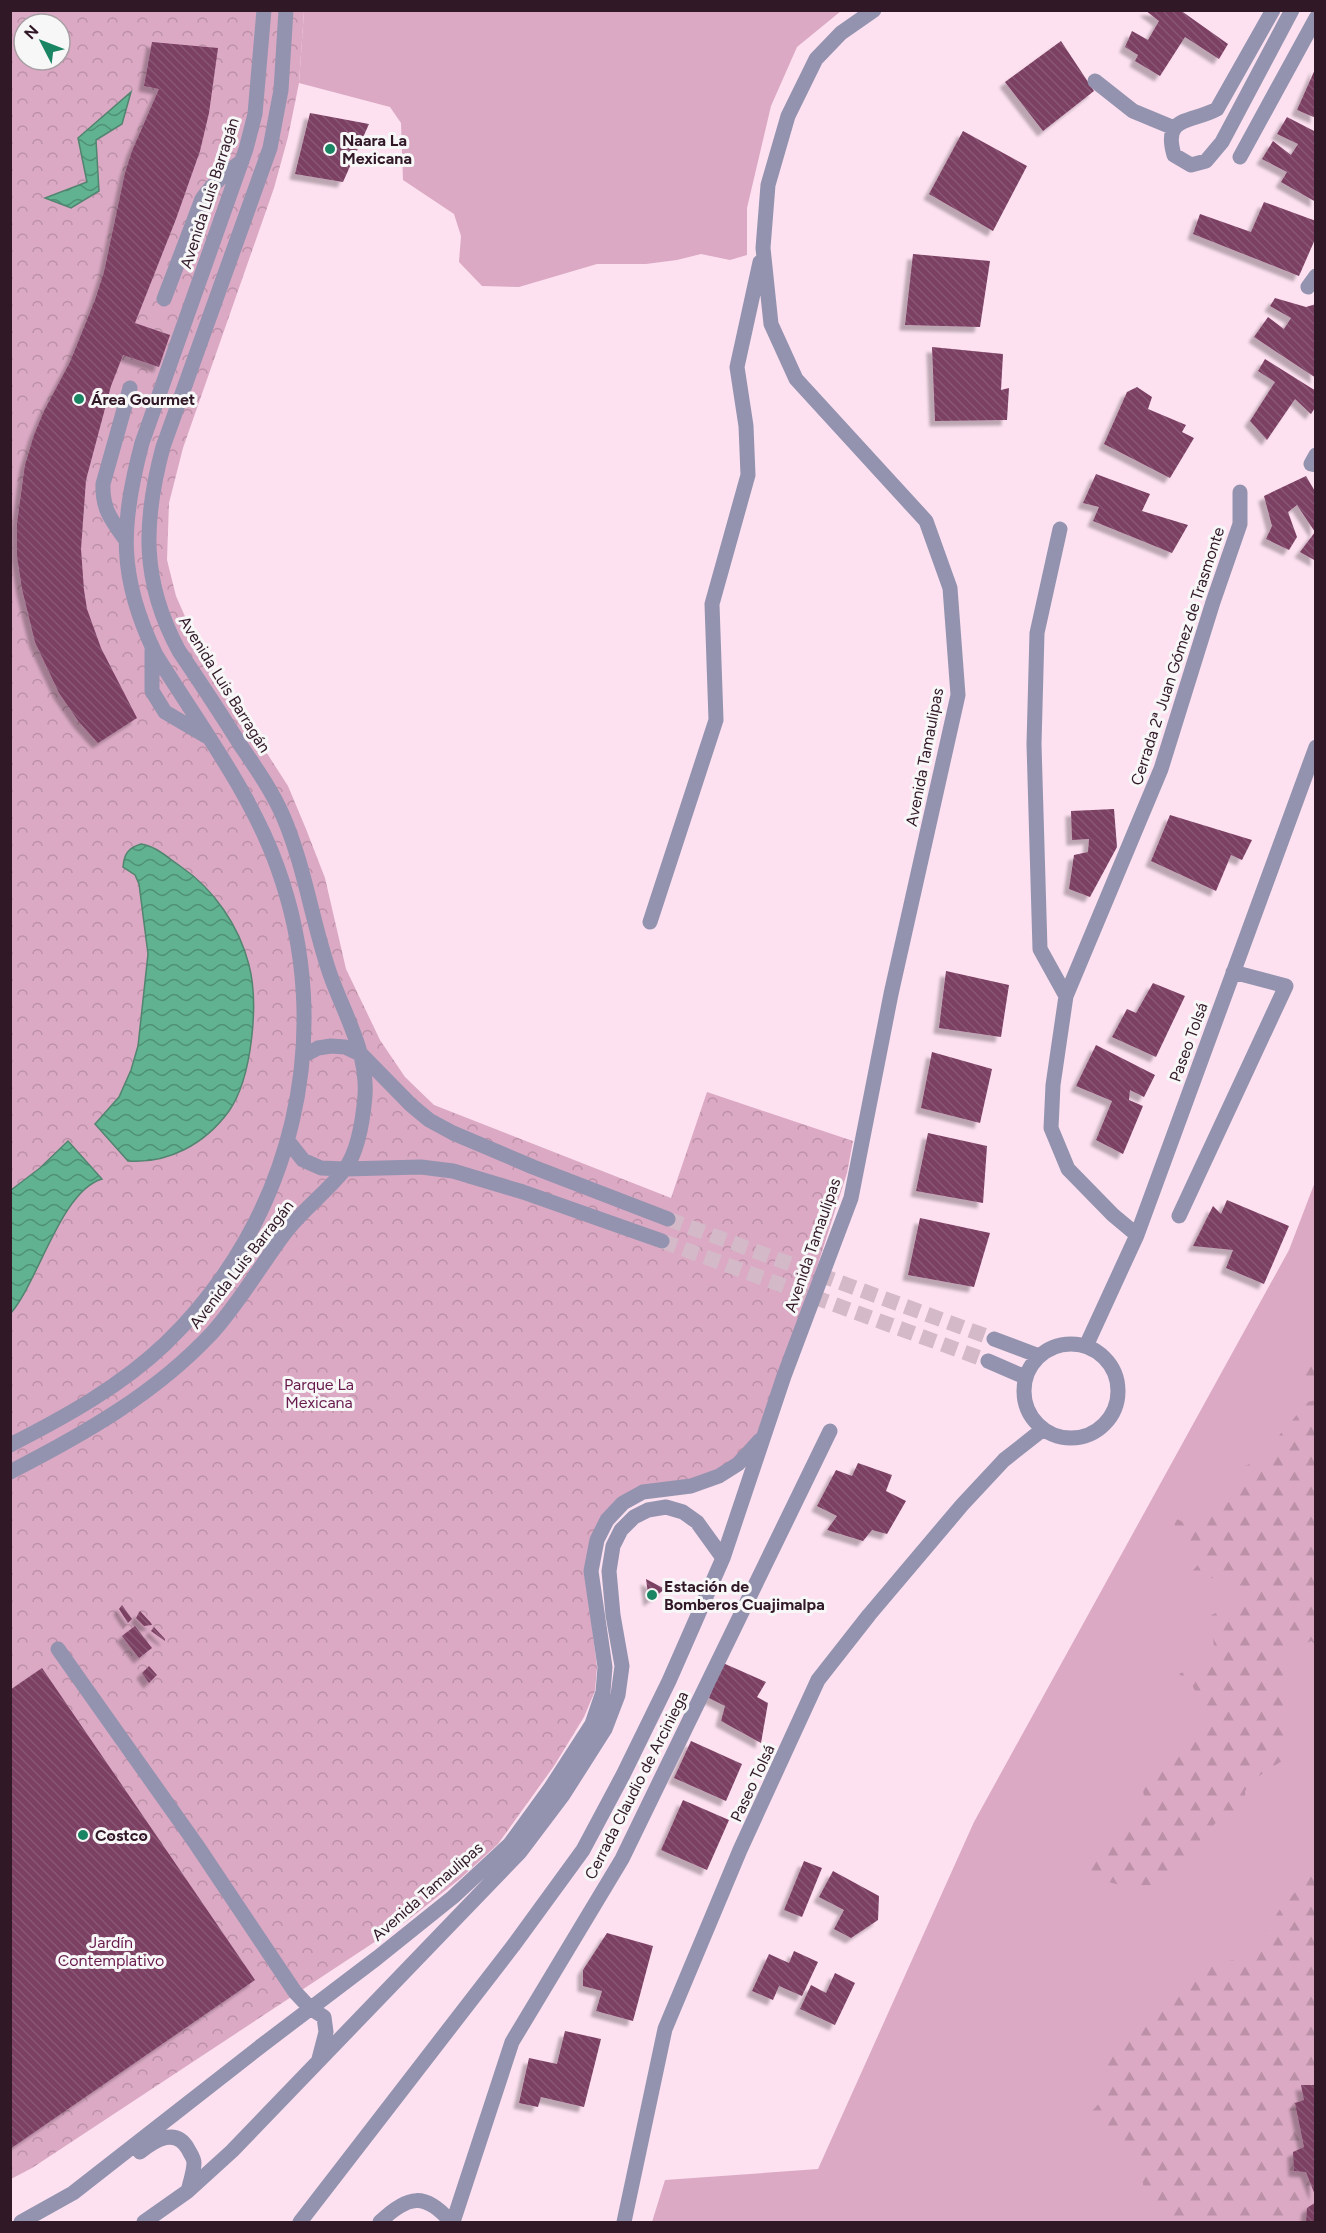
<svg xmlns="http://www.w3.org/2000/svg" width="1326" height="2233" font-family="Figtree,sans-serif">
  <defs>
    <pattern id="forest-firs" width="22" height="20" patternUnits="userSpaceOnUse" patternTransform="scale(1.5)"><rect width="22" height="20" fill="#dba9c4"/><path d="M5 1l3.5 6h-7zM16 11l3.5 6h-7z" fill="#bc91a8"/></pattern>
    <pattern id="park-crowns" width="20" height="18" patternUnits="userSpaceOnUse" patternTransform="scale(1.5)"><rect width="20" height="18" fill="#dba9c4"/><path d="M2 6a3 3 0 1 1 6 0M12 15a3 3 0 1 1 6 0" fill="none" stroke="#bc91a8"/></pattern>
    <pattern id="water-waves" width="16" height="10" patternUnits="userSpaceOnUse" patternTransform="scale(1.5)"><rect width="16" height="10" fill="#60b290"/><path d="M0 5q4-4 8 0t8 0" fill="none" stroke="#509076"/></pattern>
    <pattern id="building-back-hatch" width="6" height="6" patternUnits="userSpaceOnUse" patternTransform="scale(1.5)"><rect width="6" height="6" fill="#7b3f63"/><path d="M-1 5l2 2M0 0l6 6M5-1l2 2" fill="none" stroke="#895875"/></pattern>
    <filter id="shadow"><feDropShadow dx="-5.5" dy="5.5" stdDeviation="1.5" flood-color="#0004"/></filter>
  </defs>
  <rect width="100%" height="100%" fill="#fde1f0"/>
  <path fill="#dba9c4" d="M304,11H841L797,47L771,106L747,208V255L730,260L701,254L677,260L646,264H597L519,287L482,286L459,262L461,236L454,214L403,180L401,123L390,107L299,83Z
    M1315,1182V1990L1206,2222H652L665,2180L818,2169L974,1822L1289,1250Z"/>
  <path fill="url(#forest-firs)" d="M1315,1351V1389L1300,1376Z
    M1315,1400V1644L1311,1641L1282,1655L1290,1746L1285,1759L1256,1778L1245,1791L1246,1808L1219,1819L1180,1864L1151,1885L1123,1886L1088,1876L1079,1867L1094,1851L1118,1838L1145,1807L1143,1789L1199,1728L1206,1713L1192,1685L1179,1674L1215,1658L1211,1615L1242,1603L1233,1581L1189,1575L1203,1559L1199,1550L1177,1537L1173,1517L1189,1525L1194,1518L1216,1513L1242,1490L1235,1473L1240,1468L1257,1461L1308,1402Z
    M1315,1856V2222L1175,2221L1144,2192C1143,2159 1111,2137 1092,2111L1110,2092L1105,2072L1112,2044L1136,2019L1170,2000L1196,1972L1218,1963L1254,1956L1265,1932L1280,1909L1298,1889Z"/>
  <path fill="url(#park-crowns)" fill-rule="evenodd" d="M11,11H304L299,83L288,137L274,188L183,448L169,503L167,560L176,596L198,646L288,786L306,829L325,878L346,969L380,1040L405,1077L434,1105L671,1198L707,1092L853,1141L847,1173L813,1280L756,1439L738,1458L700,1478L659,1483L595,1533L591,1617L597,1667L595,1691L584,1717L554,1766L498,1844L461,1878L408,1920L32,2168L11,2179ZM24,24H60V60H24Z"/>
  <path fill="url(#water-waves)" stroke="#528470" stroke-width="1.5" d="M131,92L122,124L96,140L99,191L71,208L45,198L87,182L78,138Z
    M141,844C156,846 168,858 180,866C214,889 239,926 249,965C259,1004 252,1078 229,1111C205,1144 168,1164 128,1161L95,1124L119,1097L131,1070L138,1046L148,954L139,884L135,875L123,867C124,854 128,848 141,844Z
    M68,1141L102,1179C61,1191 39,1280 11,1313V1190L40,1168Z"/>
  <path fill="url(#building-back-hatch)" filter="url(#shadow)" d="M1145,10H1180L1228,44L1219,59L1185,37L1160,76L1135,61L1138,55L1125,47L1132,31L1148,40L1159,21Z
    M1061,41L1094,91L1043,131L1005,82Z
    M152,42L218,48L209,113L200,151L176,219L135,323L170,335L159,367L123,355L111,386L86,480L81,549L84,590L87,609L101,648L137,718L98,743L79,722L59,693L35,642L22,589L17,556V523L25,465L34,435L44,411L70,362L95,300L104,272L125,173L132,151L159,89L144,86Z
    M1316,67V118L1297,110Z
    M310,113L369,124L343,182L295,174Z
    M1287,117L1316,132V202L1281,182L1287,172L1262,159L1273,141L1291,155L1298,144L1277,134Z
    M963,131L1027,166L993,231L929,194Z
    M1264,202L1316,221V237L1299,276L1193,234L1200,214L1251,232Z
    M913,254L990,261L980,327L905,325Z
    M1275,298L1306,307L1316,304V378L1254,337L1268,317L1284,329L1291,318L1270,306Z
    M932,347L1003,354L1001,390L1009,388L1007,420L935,421Z
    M1265,359L1316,391V406L1311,414L1295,399L1267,440L1250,421L1275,382L1258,371Z
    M1137,387L1152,397L1148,409L1186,425L1182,432L1194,438L1170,478L1104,444L1127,392Z
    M1096,474L1150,494L1142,511L1188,525L1172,553L1093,521L1099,507L1083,503Z
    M1306,476L1316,493V561L1300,552L1315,532L1297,505L1288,512L1297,537L1289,550L1266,539L1272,526L1264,496Z
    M1114,809L1117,847L1090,897L1069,889L1074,855L1088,852L1089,839L1072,840L1071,811Z
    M1170,815L1252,840L1242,860L1231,855L1216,891L1151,861Z
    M946,971L1009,985L1001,1037L939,1028Z
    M1153,983L1185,996L1156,1057L1112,1037L1127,1009L1136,1013Z
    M1096,1045L1155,1075L1144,1097L1130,1090L1129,1100L1143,1106L1123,1154L1096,1140L1112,1101L1076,1086Z
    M932,1052L992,1069L980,1123L921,1108Z
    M928,1133L987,1146L983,1203L916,1191Z
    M1227,1200L1289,1226L1264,1284L1226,1268L1233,1250L1193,1246L1213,1206L1221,1214Z
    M920,1218L990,1233L974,1287L908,1275Z
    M858,1463L892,1475L886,1491L906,1501L887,1534L872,1530L863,1541L827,1530L837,1516L817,1506L836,1470L852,1476Z
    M646,1579L665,1589L649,1601Z
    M122,1605L132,1619L128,1623L119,1609Z
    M140,1611L151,1623L152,1625L144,1626L136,1618Z
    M135,1626L152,1648L139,1658L122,1636Z
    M154,1627L165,1639V1641L151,1631Z
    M723,1663L766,1682L757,1697L768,1703L761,1743L721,1721L725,1706L709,1698Z
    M149,1666L157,1675L149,1683L142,1673Z
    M42,1668L255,1980L10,2149V1690Z
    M691,1741L742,1764L726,1801L674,1778Z
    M683,1800L729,1820L707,1870L661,1850Z
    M804,1861L822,1868L802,1917L784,1910Z
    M833,1871L879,1896L878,1920L851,1938L834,1929L844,1910L819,1897Z
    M607,1933L653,1946L633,2021L596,2011L602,1991L583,1986V1970Z
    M794,1951L818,1962L802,1996L779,1986L773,2000L752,1991L769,1954L789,1963Z
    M835,1973L855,1983L835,2025L800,2009L811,1985L826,1993Z
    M565,2031L601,2039L584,2107L541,2097L538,2107L519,2103L529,2058L557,2064Z
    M1301,2085H1316L1315,2195L1306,2172L1294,2171L1293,2152L1304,2147L1295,2103L1304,2100Z
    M1316,2202V2222H1306L1307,2208Z"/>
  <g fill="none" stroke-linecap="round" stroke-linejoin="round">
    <path stroke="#d4b9c8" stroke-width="15" stroke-dasharray="15 8" stroke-linecap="butt" d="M668,1219L994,1339
      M662,1241L988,1361"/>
    <path stroke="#9393af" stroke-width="15" d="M1273,10L1217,109C1192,123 1162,115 1174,155L1191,165L1206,161L1222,142L1292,10
      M1095,81L1133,111L1174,128
      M1240,157L1316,18
      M1308,287L1316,276
      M164,299L202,199C213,183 227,172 242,161
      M1316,455L1311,464L1316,465
      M1060,529L1037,633L1034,744L1040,949L1066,996
      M125,539C111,520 102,508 103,484L130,388
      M152,647V691L165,712L206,736
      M650,922L716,720L712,604L748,475L746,426L737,367L760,262
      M303,1056L318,1048L331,1046L345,1047L362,1055L411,1105L429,1120L453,1133L533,1167L668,1219
      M288,1141L303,1160L321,1168L345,1169L421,1167L453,1171L523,1192L662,1241
      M1179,1216L1286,986L1233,972
      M1137,1235L1113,1215L1068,1169L1051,1128L1053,1085L1066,996L1161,769L1213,602L1240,524V492
      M994,1339L1039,1356
      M1024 1391a47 47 0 1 1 94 0a47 47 0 1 1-94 0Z
      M1086,1346L1137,1235L1316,747
      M988,1361L1025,1377
      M10,1445C65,1417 121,1386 165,1344C294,1220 338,1033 277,866C251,793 197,721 156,655C118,577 120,526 142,443L246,149L255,114L264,10
      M10,1472C84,1434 155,1394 212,1333C240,1302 260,1266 285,1233C302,1210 327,1192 345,1169C359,1150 363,1119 365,1096C368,1052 344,1014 330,974C312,922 305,867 283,816C272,791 256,768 241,746C221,714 200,682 179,651C141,581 143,522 163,447L270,148L281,90L286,10
      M58,1649L196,1844L295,1992L310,2008L324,2017L326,2032L319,2059
      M140,2152C155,2140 176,2127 188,2149C190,2153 194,2158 194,2163C194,2171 190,2183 188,2191
      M21,2222L73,2193L261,2046L377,1958L453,1897L510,1844L550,1789L592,1724L603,1692L605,1667L591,1571L597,1540L607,1520L623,1503L643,1492L691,1486L719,1476L738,1464L760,1440
      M144,2222L188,2191L232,2151L520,1852L563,1795L605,1729L618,1695L622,1666L613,1615L609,1571L613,1546L621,1530L634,1517L648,1510L666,1507L683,1512L697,1522L723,1558
      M300,2222L513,1946L583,1850L623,1775L669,1681L723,1558L784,1376L851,1198L891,994L958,695L950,588L926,521L796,379L771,324L763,248L768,185L788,116L816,59L841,33L874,10
      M380,2222C408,2195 425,2192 451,2222
      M453,2222L512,2042L622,1859L830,1431
      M624,2222L665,2029L740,1850L818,1680L869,1615L962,1505L1004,1460L1042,1430"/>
  </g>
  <g fill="#1a8562" stroke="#f7f7f7" stroke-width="2">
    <circle cx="330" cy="149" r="6"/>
    <circle cx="79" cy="399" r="6"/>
    <circle cx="652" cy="1595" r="6"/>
    <circle cx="83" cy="1835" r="6"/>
  </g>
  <g text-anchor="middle" stroke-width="6" stroke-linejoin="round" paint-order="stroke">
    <g font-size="16" font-weight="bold" fill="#311827" stroke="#f7f7f7" text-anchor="start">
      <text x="342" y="146">Naara La<tspan x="342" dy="18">Mexicana</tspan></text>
      <text x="91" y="405">Área Gourmet</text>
      <text x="664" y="1592">Estación de<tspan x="664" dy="18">Bomberos Cuajimalpa</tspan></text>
      <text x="95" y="1841">Costco</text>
    </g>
    <g font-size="16" fill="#311827" stroke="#f7f7f7">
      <text transform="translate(209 193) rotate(-72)" y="6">Avenida Luis Barragán</text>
      <text transform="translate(1177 656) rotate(-72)" y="6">Cerrada 2ª Juan Gómez de Trasmonte</text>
      <text transform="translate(225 684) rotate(58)" y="6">Avenida Luis Barragán</text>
      <text transform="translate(924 757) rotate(-79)" y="6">Avenida Tamaulipas</text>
      <text transform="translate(1188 1042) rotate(-70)" y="6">Paseo Tolsá</text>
      <text transform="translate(812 1245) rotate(-71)" y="6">Avenida Tamaulipas</text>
      <text transform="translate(241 1264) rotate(-52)" y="6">Avenida Luis Barragán</text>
      <text transform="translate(752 1783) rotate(-65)" y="6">Paseo Tolsá</text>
      <text transform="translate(636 1785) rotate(-63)" y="6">Cerrada Claudio de Arciniega</text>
      <text transform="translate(427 1891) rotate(-41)" y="6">Avenida Tamaulipas</text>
    </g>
    <g font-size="16" fill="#691a4d" stroke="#f7f7f7">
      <text x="319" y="1390">Parque La<tspan x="319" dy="18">Mexicana</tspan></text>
      <text x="111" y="1948">Jardín<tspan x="111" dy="18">Contemplativo</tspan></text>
    </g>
  </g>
  <rect width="1326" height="2233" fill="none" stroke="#311827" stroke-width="24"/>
  <g transform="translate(42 42) rotate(312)"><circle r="28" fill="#f7f7f7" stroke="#a89ea4" stroke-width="1.5"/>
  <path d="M0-4.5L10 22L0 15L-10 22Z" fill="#1a8562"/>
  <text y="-9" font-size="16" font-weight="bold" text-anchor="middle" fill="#311827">N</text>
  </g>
</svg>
